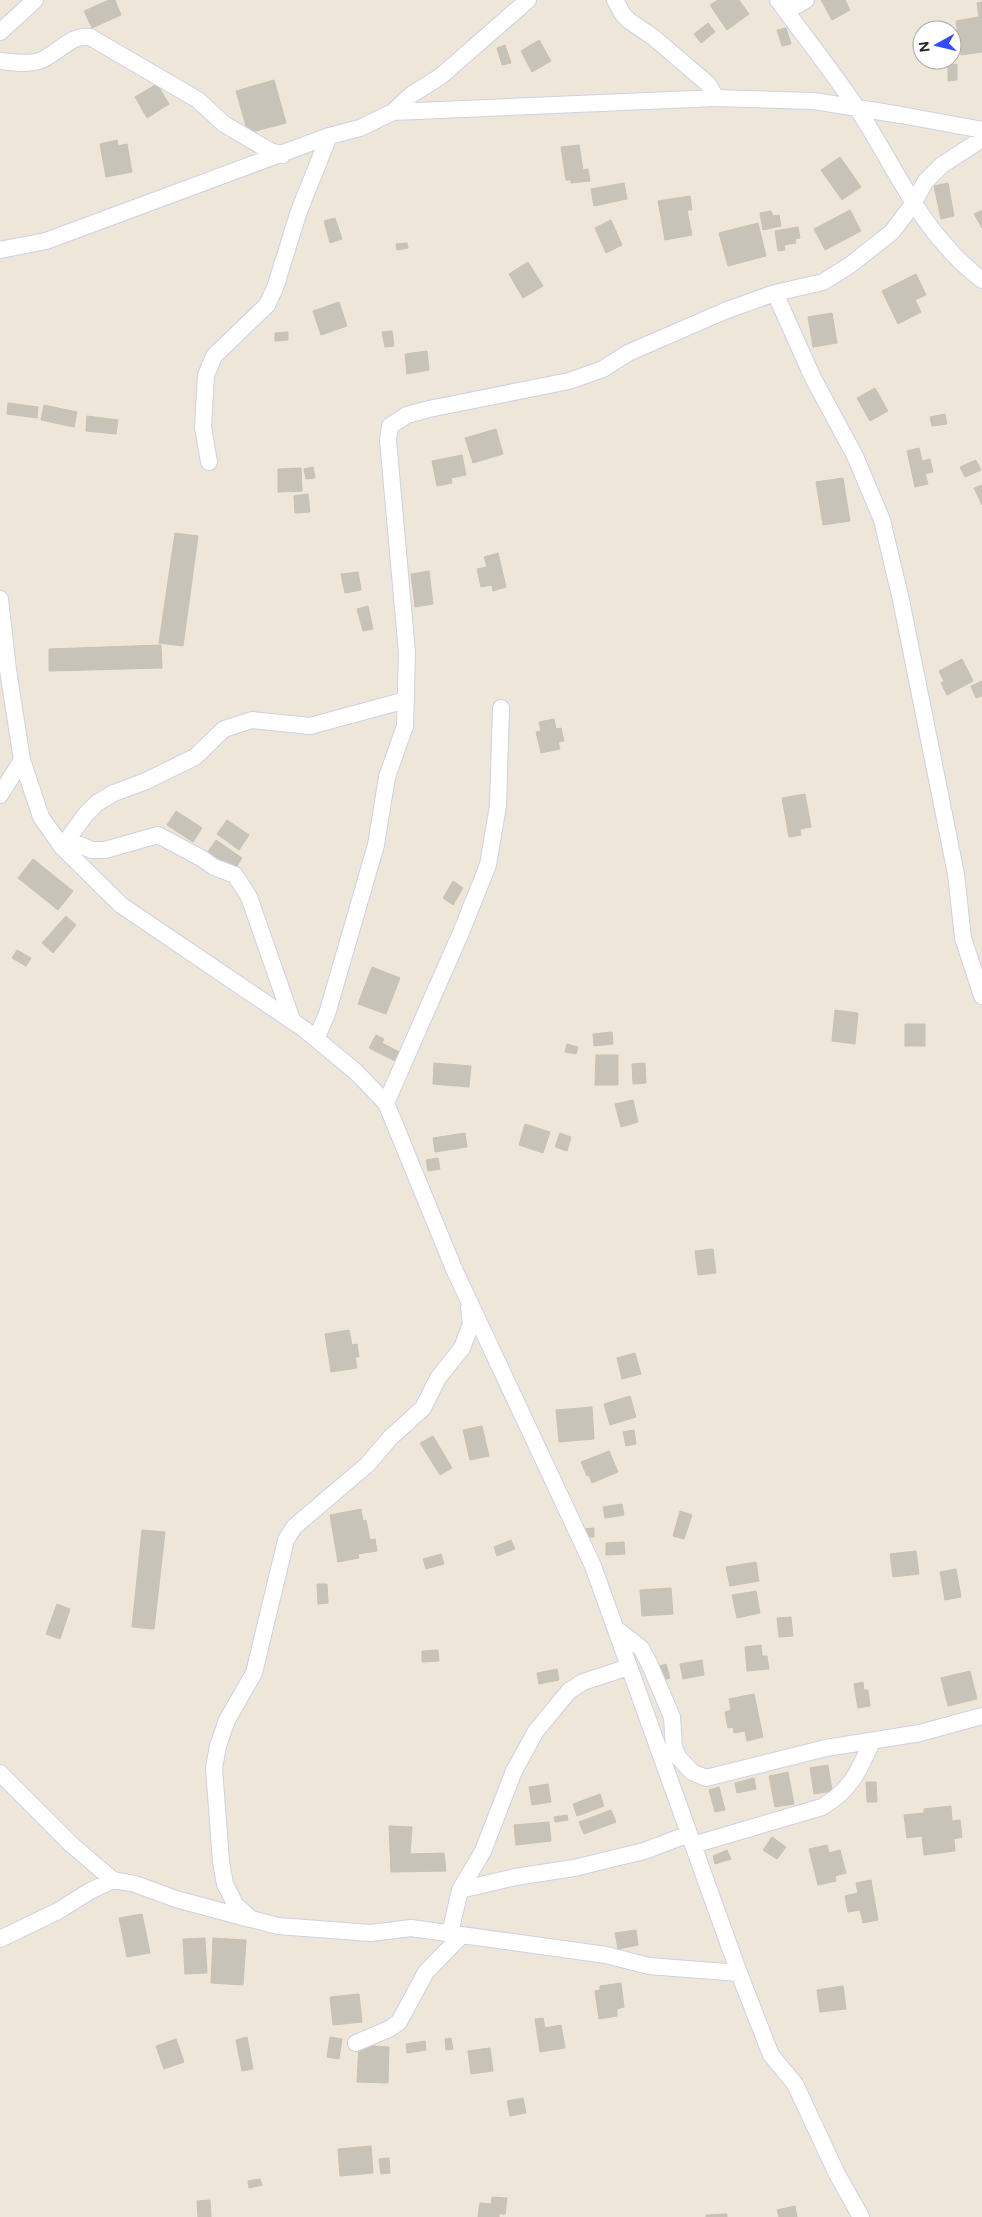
<svg xmlns="http://www.w3.org/2000/svg" width="982" height="2217" font-family="Figtree,sans-serif">
  <rect width="100%" height="100%" fill="#ede6d9"/>
  <path fill="#c8c3b9" stroke="#c8c2b3" d="M109,0H115L121,15L92,28L84,11Z
    M718,0H739L749,14L727,30L710,5Z
    M821,0H845L850,10L832,20Z
    M982,2V52L961,55L956,21L979,17L977,3Z
    M708,23L715,32L701,43L694,34Z
    M786,28L791,44L782,46L777,30Z
    M539,40L551,61L532,72L521,51Z
    M505,45L511,63L502,65L497,48Z
    M957,64V80L948,81V65Z
    M274,80L286,123L248,133L236,91Z
    M157,84L169,104L147,118L135,97Z
    M117,140L118,146L127,144L132,172L106,177L100,144Z
    M579,145L583,170L588,169L590,181L571,183V180H566L561,147Z
    M840,157L861,187L842,200L821,170Z
    M624,183L627,199L594,206L591,189Z
    M948,183L954,216L941,219L934,186Z
    M690,196L692,210H687L692,235L665,240L658,201Z
    M850,210L861,231L825,250L814,229Z
    M982,210V228L974,214Z
    M771,211L773,216L779,215L781,226L763,230L760,213Z
    M335,218L342,239L330,243L324,221Z
    M611,220L622,245L606,253L595,228Z
    M758,223L766,256L728,266L719,233Z
    M798,227L800,238L795,239L796,243L784,245L785,250L778,251L775,231Z
    M407,243L408,248L397,250L396,244Z
    M528,262L543,286L523,298L509,274Z
    M916,274L926,295L915,300L921,312L898,324L882,291Z
    M339,302L347,326L321,335L313,311Z
    M832,313L837,343L813,347L808,317Z
    M392,331L394,346L385,347L382,332Z
    M288,332V340L275,341V333Z
    M427,351L429,370L407,374L405,354Z
    M875,388L888,411L870,421L857,398Z
    M8,403L38,407L37,418L7,414Z
    M44,405L77,412L74,427L41,420Z
    M945,414L947,424L932,426L930,417Z
    M87,416L118,420L116,434L86,431Z
    M496,429L503,454L473,463L465,438Z
    M919,448L922,461L930,459L933,472L925,474L928,484L915,487L907,451Z
    M462,455L466,475L451,478L452,483L437,486L432,461Z
    M976,460L981,470L965,477L960,467Z
    M313,467L315,478L306,479L304,469Z
    M301,468L302,491L278,492V469Z
    M843,478L850,521L823,525L816,482Z
    M982,485V505L974,488Z
    M308,494L310,512L295,513L294,496Z
    M175,533L198,536L183,646L159,643Z
    M498,553L506,587L493,591L492,585L481,587L477,569L487,567L484,557Z
    M429,571L433,604L415,607L411,574Z
    M358,572L361,590L345,593L341,574Z
    M368,606L373,629L363,631L357,609Z
    M161,645L162,668L49,671V649Z
    M962,659L973,681L947,695L941,683L944,681L939,671Z
    M982,681V696L976,698L971,686Z
    M554,719L556,729L561,728L564,741L558,742L560,749L541,753L536,732L541,731L539,722Z
    M805,794L811,827L800,829L801,835L789,837L782,798Z
    M176,811L202,828L193,842L167,825Z
    M227,820L249,835L239,850L217,834Z
    M216,840L242,858L234,871L207,853Z
    M33,859L73,891L58,910L18,878Z
    M453,881L463,888L453,905L443,898Z
    M66,916L76,925L53,953L42,943Z
    M17,950L31,958L26,966L12,958Z
    M372,967L400,978L386,1014L358,1004Z
    M835,1010L858,1013L855,1044L832,1041Z
    M905,1024H925V1046H905Z
    M612,1032L613,1044L594,1046L593,1034Z
    M376,1035L384,1039L382,1043L401,1053L397,1062L369,1048Z
    M567,1044L578,1047L576,1054L565,1052Z
    M596,1055H618V1085H595Z
    M434,1063L471,1066L469,1087L433,1084Z
    M645,1063L646,1083L633,1084L632,1064Z
    M633,1100L638,1122L621,1127L615,1104Z
    M525,1124L550,1132L543,1153L519,1145Z
    M465,1133L467,1147L435,1152L433,1138Z
    M560,1133L571,1137L567,1151L555,1147Z
    M438,1158L440,1169L428,1171L426,1160Z
    M713,1249L716,1273L698,1275L695,1251Z
    M349,1330L352,1345L357,1344L359,1357H355L357,1368L331,1372L325,1334Z
    M635,1353L641,1374L622,1379L617,1358Z
    M630,1396L636,1417L610,1425L604,1404Z
    M592,1407L594,1439L559,1442L556,1410Z
    M482,1426L489,1456L470,1460L463,1430Z
    M634,1430L636,1444L626,1446L623,1432Z
    M433,1436L452,1468L440,1475L420,1443Z
    M609,1451L618,1472L592,1483L589,1475L587,1476L581,1462Z
    M622,1504L624,1515L605,1518L603,1507Z
    M361,1509L363,1521L366,1520L370,1540L375,1539L377,1551L358,1554L359,1558L338,1562L330,1515Z
    M680,1511L692,1515L684,1539L673,1536Z
    M594,1528V1537H583V1529Z
    M142,1530L165,1532L154,1629L132,1627Z
    M511,1540L515,1549L497,1556L494,1547Z
    M624,1542L625,1554L606,1555V1543Z
    M916,1551L919,1574L893,1577L890,1554Z
    M441,1554L444,1564L426,1569L423,1559Z
    M756,1562L759,1581L730,1586L726,1567Z
    M956,1569L961,1597L945,1600L940,1572Z
    M317,1584H327L328,1603L318,1604Z
    M671,1588L673,1614L642,1616L640,1590Z
    M756,1591L760,1613L737,1618L732,1595Z
    M57,1604L70,1609L60,1639L46,1634Z
    M791,1617L793,1636L779,1637L777,1618Z
    M761,1645L762,1656H767L769,1669L747,1671L745,1647Z
    M438,1650L439,1661L422,1662V1651Z
    M702,1660L704,1675L683,1679L680,1664Z
    M666,1664L670,1678L660,1681L656,1667Z
    M557,1669L559,1680L539,1684L537,1673Z
    M970,1671L977,1699L948,1706L941,1678Z
    M863,1682L864,1690H868L870,1706L858,1708L854,1684Z
    M754,1694L763,1737L747,1741L745,1731L734,1733L733,1727L728,1728L725,1712L731,1710L729,1699Z
    M828,1765L832,1791L814,1794L810,1768Z
    M788,1772L794,1804L775,1807L769,1776Z
    M754,1778L756,1789L737,1793L735,1783Z
    M866,1782H876L877,1802H867Z
    M548,1784L551,1802L532,1805L529,1787Z
    M719,1787L725,1810L715,1812L709,1790Z
    M600,1794L604,1806L577,1816L573,1804Z
    M951,1806L952,1821L960,1820L962,1837L954,1839L955,1851L924,1855L922,1836L907,1838L904,1815L924,1813V1809Z
    M611,1810L616,1822L584,1834L579,1822Z
    M567,1815L568,1820L555,1822L554,1817Z
    M549,1822L551,1841L516,1845L514,1825Z
    M389,1826L412,1827L410,1854L444,1853L446,1871L391,1872Z
    M772,1837L786,1847L777,1859L763,1850Z
    M827,1845L829,1853L840,1850L846,1873L835,1876L836,1881L818,1885L809,1849Z
    M727,1850L731,1859L715,1864L713,1856Z
    M871,1880L878,1920L863,1923L860,1910L848,1912L845,1896L858,1893L856,1883Z
    M142,1914L150,1953L127,1957L119,1918Z
    M636,1930L638,1945L618,1949L615,1933Z
    M205,1938L207,1973L185,1974L183,1939Z
    M213,1938L246,1940L243,1985L211,1983Z
    M621,1983L624,2007L617,2009V2016L599,2019L595,1991L600,1990V1986Z
    M843,1986L846,2009L820,2012L817,1990Z
    M359,1994L362,2022L333,2025L330,1997Z
    M543,2018L545,2028L561,2025L565,2048L540,2052L535,2019Z
    M247,2037L253,2069L242,2071L236,2040Z
    M330,2037L342,2039L339,2059L327,2057Z
    M451,2038L453,2049L446,2050L445,2039Z
    M176,2039L184,2062L164,2069L156,2046Z
    M425,2041L426,2050L407,2053L406,2044Z
    M359,2045L389,2047L388,2083L357,2082Z
    M490,2048L493,2071L471,2074L468,2051Z
    M523,2098L526,2113L510,2116L507,2101Z
    M371,2146L373,2173L340,2176L338,2149Z
    M389,2158L390,2173L381,2174L379,2159Z
    M260,2179L262,2185L249,2188L248,2181Z
    M492,2197L507,2198L505,2214H499V2217H478L480,2203L491,2204Z
    M210,2200L211,2217H198L197,2201Z
    M795,2206L797,2217H779L777,2210Z
    M727,2214V2217H706V2215Z"/>
  <g fill="none" stroke-linecap="round" stroke-linejoin="round">
    <g stroke="#ced1e4" stroke-width="18">
      <path id="minor" d="M615,0L622,13L628,20L653,37L708,84L716,98
        M778,0C804,36 832,71 857,108C898,171 920,232 982,280
        M786,11L806,0
        M0,32L35,0
        M0,61C12,62 27,65 39,61C57,55 70,34 90,37L198,100L224,124L270,151L283,155
        M393,112L411,95L441,76L528,0
        M0,250L46,241L329,136L360,128L393,112L716,98L814,101L901,115L982,130
        M775,293L813,378L855,456L882,520L901,600L956,874L963,938L982,996
        M209,462L203,427L206,375L214,356L267,305L275,288L299,211L329,136
        M0,599L8,670L22,760L41,817L62,847L121,905L304,1029L356,1072L386,1103L454,1269L593,1566L739,1973L771,2055L795,2084L837,2174L861,2217
        M0,795L22,760
        M68,840L92,850H105L158,835L201,858L214,867L235,875L249,897L292,1020
        M62,847L86,814L97,803L114,793L146,781L195,757L224,729L252,720L310,726L406,700
        M316,1039L327,1014L376,845L387,777L405,726L407,653L388,440L390,426L407,415L429,409L569,381L603,369L628,353L727,310L775,293L823,282L850,265L892,232L913,204L925,182L942,165L982,139
        M386,1103L462,930L488,865L498,806L501,708
        M469,1307L471,1324L462,1348L438,1378L423,1408L390,1438L368,1464L294,1527L286,1540L254,1673L227,1720L218,1746L214,1768L221,1862L225,1884L235,1904L251,1919L278,1926L371,1933L411,1928L606,1955L649,1966L739,1973
        M615,1628L641,1648L649,1663L672,1717L674,1748L679,1758L692,1772L706,1778L826,1748L920,1733L982,1716
        M0,1773L72,1845L113,1880
        M693,1845L822,1807C851,1790 859,1771 872,1741
        M460,1890L515,1877L574,1868L644,1851L689,1834
        M450,1933L460,1890L483,1851L514,1771L536,1731L569,1691L583,1682L629,1667
        M0,1939L58,1911L90,1891L113,1880L135,1884L176,1899L250,1919
        M356,2043L389,2029L399,2022L426,1972L462,1935"/>
    </g>
    <use href="#minor" stroke="#fff" stroke-width="16"/>
  </g>
  <g transform="translate(937 45) rotate(262)"><circle r="24" fill="#ffffff" stroke="#a9a9a9"/>
  <path d="M0-4L9 19L0 12L-9 19Z" fill="#344bff"/>
  <text y="-8" font-size="14" font-weight="bold" text-anchor="middle" fill="#292929">N</text>
  </g>
</svg>
